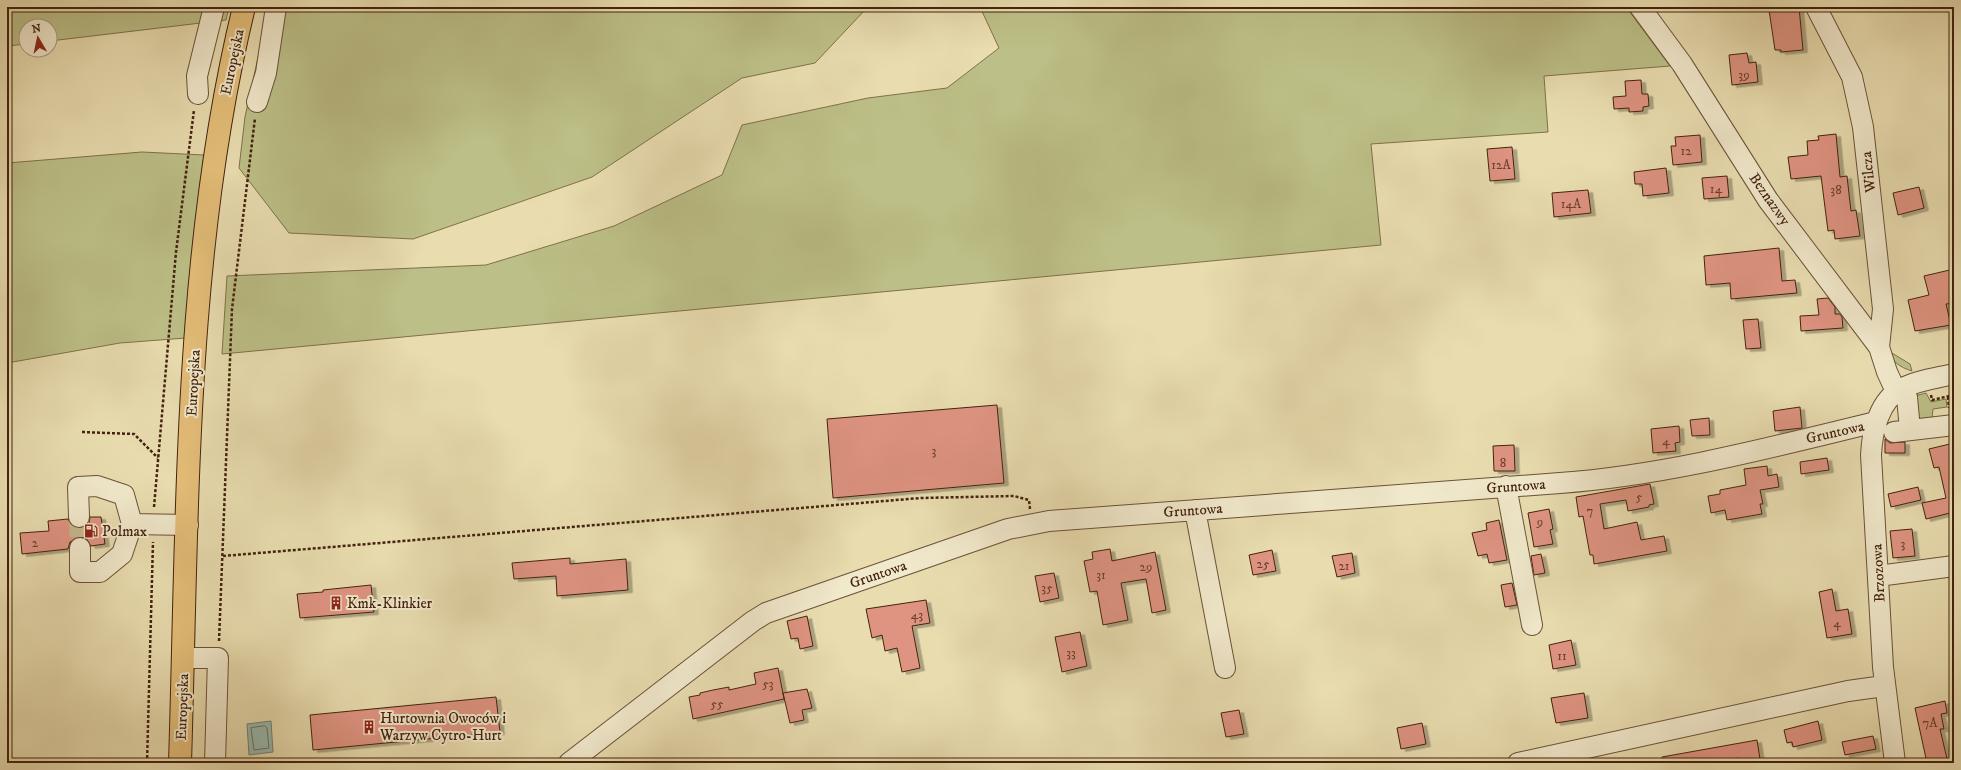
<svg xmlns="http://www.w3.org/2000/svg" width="1961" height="770" font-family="'IM FELL DW Pica',serif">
  <defs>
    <filter id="shadow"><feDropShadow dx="4.5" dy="2.5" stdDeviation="0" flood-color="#0004"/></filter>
  </defs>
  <rect width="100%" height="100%" fill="#e9ddb0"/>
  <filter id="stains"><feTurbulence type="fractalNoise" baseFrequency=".005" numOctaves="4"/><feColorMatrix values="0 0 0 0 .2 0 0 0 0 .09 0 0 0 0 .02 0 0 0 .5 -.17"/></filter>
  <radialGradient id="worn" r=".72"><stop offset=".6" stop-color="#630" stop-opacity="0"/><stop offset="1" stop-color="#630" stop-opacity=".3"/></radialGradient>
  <path fill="#bcbf87" stroke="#80704b" d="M7,7H229L226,20L50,41V26H26V44L7,46Z
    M269,7H865L864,11L815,63L742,78L592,177L413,239L289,233L239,168L245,117Z
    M980,7H1626L1670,66L1544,76L1548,132L1371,144L1381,245L222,354L227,276L486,265L614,226L722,175L742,125L868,98L947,88L999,48Z
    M142,152L204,155L194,245L186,338L120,343L7,363V163Z
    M1887,350L1910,364L1912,371C1899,367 1893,362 1887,350Z
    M1926,393L1931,402L1946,399L1947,407L1933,409L1932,419L1919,420L1915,396Z"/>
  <path fill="#98bbb1" stroke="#767e70" d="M271,721L273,752L249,755L247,724Z"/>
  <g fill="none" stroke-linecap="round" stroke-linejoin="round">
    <path stroke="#6e6e60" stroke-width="1" d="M265,726L267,728L269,748L254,750L251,728Z"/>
  </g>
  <path fill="#df9482" stroke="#43220f" filter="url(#shadow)" d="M1799,7L1803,50L1781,52V50H1775L1769,10Z
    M1747,53L1749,63L1756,62L1758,82L1732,85L1729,55Z
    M1641,80L1642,94H1648L1649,106L1643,107V111L1629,112V108L1614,109L1613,97L1626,96L1625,81Z
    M1836,134L1840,177L1847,176L1851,211L1856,210L1860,236L1835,239L1834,230L1828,231L1821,176L1791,179L1788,157L1808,155L1807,141L1819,140L1818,136Z
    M1700,135L1702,162L1673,165L1671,146H1676L1675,137Z
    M1512,147L1515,179L1490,181L1487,149Z
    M1666,168L1669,193L1643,196L1642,184H1635L1634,172Z
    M1727,176L1729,197L1704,199L1702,178Z
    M1919,187L1924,208L1898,215L1893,193Z
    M1588,190L1591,213L1554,217L1552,193Z
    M1779,248L1782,281L1795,280L1797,293L1731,299L1730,283L1706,285L1704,256Z
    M1954,269V303L1946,304L1951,325L1915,331L1908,300L1929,295L1924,276Z
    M1828,298L1835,307V314H1840L1842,317L1843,328L1801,331L1800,316L1819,315L1817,299Z
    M1758,319L1761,348L1746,349L1743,320Z
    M997,405L1004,483L833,498L827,419Z
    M1800,407L1802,428L1775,431L1773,411Z
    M1709,418L1710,435L1692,436L1690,420Z
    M1679,426L1680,442L1675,443L1676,451L1653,453L1651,429Z
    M1885,439L1890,443L1905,442V453H1885Z
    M1954,443V512L1926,519L1922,503L1946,498L1939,467L1934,468L1929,449Z
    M1514,445L1515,471H1494L1493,446Z
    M1827,458L1829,470L1801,474L1800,462Z
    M1767,466L1768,476L1777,474L1779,487L1760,490L1763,504H1760L1762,514L1727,520L1725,510L1711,513L1708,496L1720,494V490L1746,485L1744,469Z
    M1650,484L1654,504L1649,505V507L1628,511L1626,500L1600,504L1604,529L1637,522L1641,540L1664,536L1667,551L1594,564L1593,555H1590L1583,516L1579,517L1576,497Z
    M1918,487L1921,500L1891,507L1888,494Z
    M1549,509L1553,529L1550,530L1553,544L1534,547L1528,513Z
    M90,517H101L105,544L91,546L86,538L80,537L70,542L68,549L22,554L20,533L49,531L48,521L68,519L73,527L80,528L89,523Z
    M1499,520L1507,560L1489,563L1487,554L1478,556L1472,533L1487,530L1486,523Z
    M1912,529L1915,556L1893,558L1890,531Z
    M1110,549L1112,561L1155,552L1166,610L1152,613L1146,579L1121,583L1128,620L1103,625L1097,591L1090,592L1084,561L1093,559L1092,552Z
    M1272,550L1276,571L1253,575L1249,555Z
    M1352,553L1355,573L1337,577L1332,556Z
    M1541,554L1545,573L1534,575L1531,556Z
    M570,558V564L626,559L628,590L557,596L556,576L514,579L512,563Z
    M1054,573L1059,598L1040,602L1035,576Z
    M1512,583L1517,605L1505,607L1501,585Z
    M371,585L374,612L300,618L297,594L323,592V590Z
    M1832,589L1836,611L1848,609L1852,634L1827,638L1819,592Z
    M926,600L930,623L912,626L920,668L902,672L897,648L885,651L882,635L872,638L866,609Z
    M807,616L813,646L800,649L798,638L791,639L787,621Z
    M1080,632L1087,666L1062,672L1055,637Z
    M1571,640L1576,665L1553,669L1549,645Z
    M778,668L784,699L693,719L689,697L700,695V693L713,690L729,687V690L756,684L754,673Z
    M807,689L812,708L802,710L804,720L790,723L783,693Z
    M1584,693L1588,718L1556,723L1551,698Z
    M496,697L500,732L313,750L310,715Z
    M1945,701L1947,713L1941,714L1944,729H1940L1948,763H1927L1915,708Z
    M1239,710L1244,734L1226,737L1221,713Z
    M1818,721L1822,740L1793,747L1792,742L1787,743L1784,730Z
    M1422,723L1426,744L1401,749L1397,728Z
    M1873,736L1876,749L1845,755L1842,742Z
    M1757,740L1760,759L1739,762V758L1714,763H1662V757Z"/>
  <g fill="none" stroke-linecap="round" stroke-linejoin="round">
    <path stroke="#c8b890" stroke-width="20" stroke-dasharray="20 10" stroke-linecap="butt" d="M79,517L80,548"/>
    <g stroke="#6c5137" stroke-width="22">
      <path id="minor" d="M1640,7L1682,64L1768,200L1879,347L1887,372L1893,385L1907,397L1910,430
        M1816,7L1852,77L1863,127L1883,309L1879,347
        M198,94L197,76L214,7
        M257,102L266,73L276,7
        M1894,432L1954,425
        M1506,486L1532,625
        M1195,510L1225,668
        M79,517L78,487L97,486L124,495L132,524L188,525
        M80,548V572H100L122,554L132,524
        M1878,576L1954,566
        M184,658H218L215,763
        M569,763L753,621L766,613L1008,529L1049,521L1560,483C1668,475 1772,447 1876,422
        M1518,763L1848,691L1884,686
        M1895,763L1883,667L1871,455C1872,432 1879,399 1903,388C1918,380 1937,378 1954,374"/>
    </g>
    <g stroke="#43220f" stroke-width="24">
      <path id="major" d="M180,763C188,511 184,253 244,7"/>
    </g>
    <path stroke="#43220f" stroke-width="2.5" stroke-dasharray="3 2" stroke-linecap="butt" d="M1931,395L1932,400L1954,395
      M1948,397L1949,408
      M82,432L134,434L158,458
      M154,507L176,252L194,110
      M223,556L921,498L1014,496L1029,500L1030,509
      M219,641L232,309L255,118
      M147,763L153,542"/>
    <use href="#minor" stroke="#f1e9cc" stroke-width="20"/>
    <use href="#major" stroke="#e4be78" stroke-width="22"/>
  </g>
  <defs>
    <g id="fuel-bare" transform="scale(1.08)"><path d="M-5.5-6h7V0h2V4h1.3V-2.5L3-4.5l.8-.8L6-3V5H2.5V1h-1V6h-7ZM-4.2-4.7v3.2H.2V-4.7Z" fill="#8f2418" stroke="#f1e9cc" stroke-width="2.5" paint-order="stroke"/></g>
    <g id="building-bare" transform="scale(1.08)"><path d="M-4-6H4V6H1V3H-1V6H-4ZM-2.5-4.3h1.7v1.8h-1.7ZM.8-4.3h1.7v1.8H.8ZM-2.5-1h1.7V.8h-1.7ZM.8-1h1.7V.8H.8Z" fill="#8f2418" stroke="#f1e9cc" stroke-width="2.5" paint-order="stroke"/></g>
  </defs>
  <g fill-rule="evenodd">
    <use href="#fuel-bare" x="91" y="531"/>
    <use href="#building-bare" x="336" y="603"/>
    <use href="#building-bare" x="369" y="727"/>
  </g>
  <g text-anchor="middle" stroke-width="4" stroke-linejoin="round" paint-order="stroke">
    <g font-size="13" fill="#6a3e2c">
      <text x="1744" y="79">39</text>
      <text x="1686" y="155">12</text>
      <text x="1501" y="169">12A</text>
      <text x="1716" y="193">14</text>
      <text x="1836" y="194">38</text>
      <text x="1571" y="208">14A</text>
      <text x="1666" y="445">4</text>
      <text x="934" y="455">3</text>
      <text x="1503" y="467">8</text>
      <text x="1639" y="501">5</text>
      <text x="1590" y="515">7</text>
      <text x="1540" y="526">9</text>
      <text x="35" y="547">2</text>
      <text x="1903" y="548">3</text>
      <text x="1263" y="568">25</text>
      <text x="1344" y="570">21</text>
      <text x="1146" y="571">29</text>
      <text x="1101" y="579">31</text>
      <text x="1047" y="592">35</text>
      <text x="917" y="619">43</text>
      <text x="1837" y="627">4</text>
      <text x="1071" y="657">33</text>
      <text x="1562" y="660">11</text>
      <text x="768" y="688">53</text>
      <text x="717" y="708">55</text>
      <text x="1930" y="727">7A</text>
    </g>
    <g font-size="15" fill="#43220f" stroke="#f1e9cc">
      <text transform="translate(232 62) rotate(-78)" y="5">Europejska</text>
      <text transform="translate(1868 172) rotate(-96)" y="5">Wilcza</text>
      <text transform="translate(1770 199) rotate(55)" y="5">Beznazwy</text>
      <text transform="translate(193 383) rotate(-87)" y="5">Europejska</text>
      <text transform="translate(1835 432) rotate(-13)" y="5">Gruntowa</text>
      <text transform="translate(1516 486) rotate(-4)" y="5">Gruntowa</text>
      <text transform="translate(1193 510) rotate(-4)" y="5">Gruntowa</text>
      <text transform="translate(1878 573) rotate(-93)" y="5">Brzozowa</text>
      <text transform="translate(878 574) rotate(-19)" y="5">Gruntowa</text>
      <text transform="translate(182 707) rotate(-88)" y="5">Europejska</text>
    </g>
    <g font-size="15" fill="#43220f" stroke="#f1e9cc" text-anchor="start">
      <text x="102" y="536">Polmax</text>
      <text x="347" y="608">Kmk-Klinkier</text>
      <text x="380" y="723">Hurtownia Owoców i<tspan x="380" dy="17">Warzyw Cytro-Hurt</tspan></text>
    </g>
  </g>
  <rect width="1961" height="770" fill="none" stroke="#e9ddb0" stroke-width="24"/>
  <rect x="8" y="8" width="1945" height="754" fill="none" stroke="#43220f" stroke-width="2"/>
  <rect x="12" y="12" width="1937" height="746" fill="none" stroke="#43220f"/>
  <g transform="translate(38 38) rotate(351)"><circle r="19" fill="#f1e9cc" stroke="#ab9980"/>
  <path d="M0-3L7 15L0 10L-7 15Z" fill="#8f2418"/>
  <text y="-6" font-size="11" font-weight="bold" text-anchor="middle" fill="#43220f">N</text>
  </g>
  <rect width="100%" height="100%" filter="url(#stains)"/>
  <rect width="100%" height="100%" fill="url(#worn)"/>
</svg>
